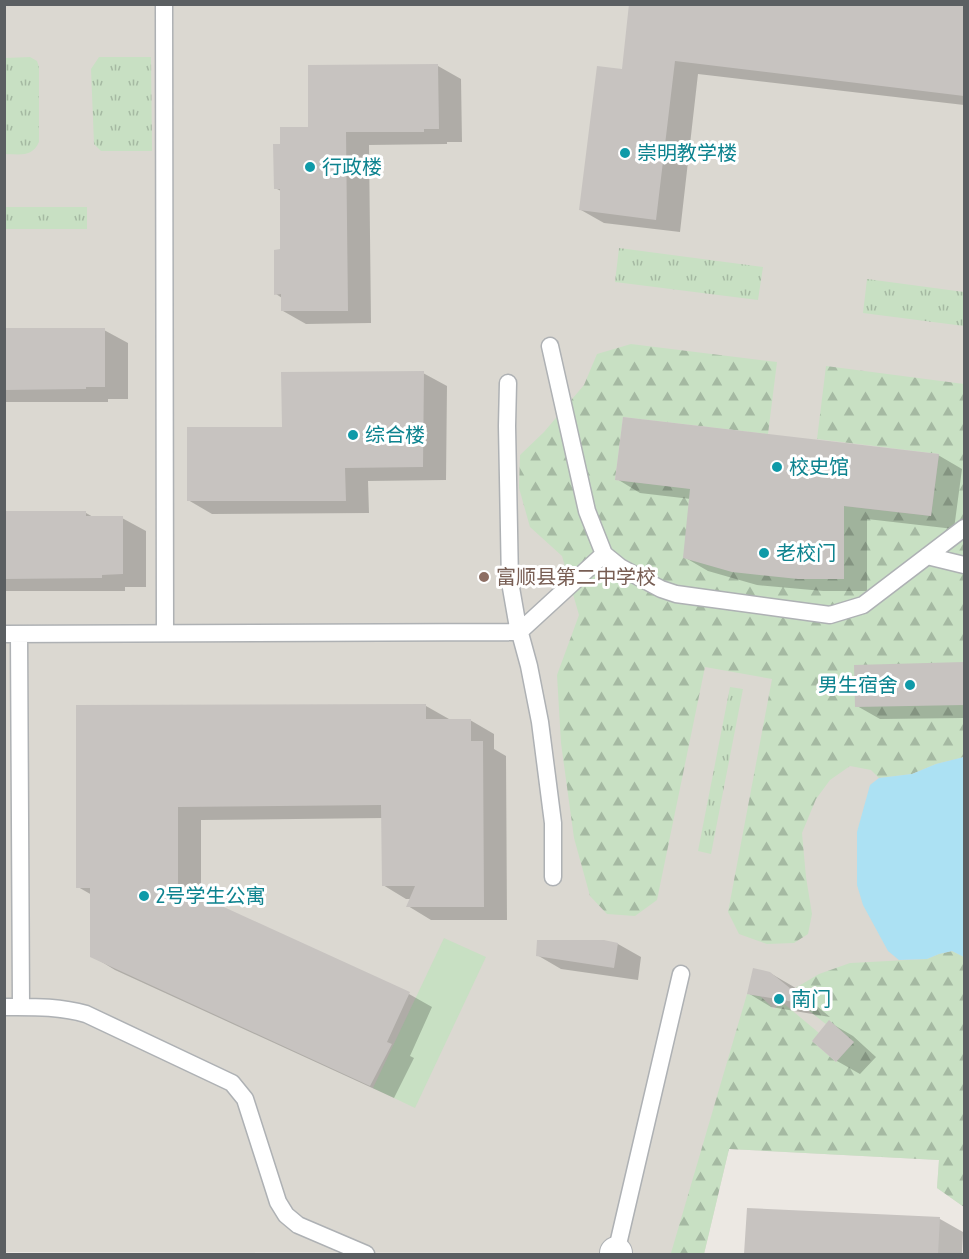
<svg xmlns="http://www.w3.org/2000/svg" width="969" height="1259" font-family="'Asap Condensed','Noto Sans SC',sans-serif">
  <defs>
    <pattern id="grass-tufts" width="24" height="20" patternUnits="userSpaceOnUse" patternTransform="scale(1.5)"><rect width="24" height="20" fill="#c8e0c3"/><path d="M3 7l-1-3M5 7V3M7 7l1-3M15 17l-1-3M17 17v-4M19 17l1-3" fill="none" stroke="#a5b9a2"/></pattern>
    <pattern id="forest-firs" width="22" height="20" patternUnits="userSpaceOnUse" patternTransform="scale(1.5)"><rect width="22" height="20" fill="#c8e0c3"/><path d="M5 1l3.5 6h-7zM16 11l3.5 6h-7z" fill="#a5b9a2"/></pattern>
  </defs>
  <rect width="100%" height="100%" fill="#ece8e3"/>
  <path fill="#dbd8d1" d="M5,5H964V1207L937,1188L939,1160L729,1149L704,1254H679L671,1253L5,1252Z"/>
  <path fill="url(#grass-tufts)" d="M30,57L37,61L39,67V142C32,158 19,154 5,154V58Z
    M99,57H151L152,151H101L94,144L91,69Z
    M5,207H87V229H5Z
    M619,248L763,267L758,300L615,282Z
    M867,279L964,292V326L863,313Z
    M730,687L743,689L711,854L698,851Z"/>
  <path fill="url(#forest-firs)" d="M631,344L777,362L768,434L623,417L615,480L931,516L939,454L817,439L826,366L964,384V757L936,764L912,774L879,778L871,770L850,766L830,780L816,799L802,833L806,877L812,914L808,934L794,943L767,944L739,934L728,912L772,679L705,667L657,900L635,916L607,914L590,896L574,838L561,743L557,675L579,615L562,556L530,527L519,488L520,455L544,432L584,385L597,354Z
    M952,951L964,957V1207L937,1188L939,1160L729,1149L704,1254H679L671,1253L747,994L760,996L774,1009L782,1002L819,1033L812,1041L836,1062L854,1042L827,1025L788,994L792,990L819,974L850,963L927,959L939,954Z"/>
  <path fill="#c8e0c3" d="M444,938L486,957L415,1108L373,1088Z"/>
  <path fill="#ace1f3" d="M964,757V957L952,951L939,954L927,959L899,960L888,951L863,905L857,885V832L870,785L879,778L912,774L936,764Z"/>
  <path fill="#0003" d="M631,4H964V105L698,74L680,232L604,223L581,210L623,71Z
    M438,66L461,79L462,142H447V144L369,145L371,323L306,324L283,311L282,298L276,294L282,251L281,191L275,188L281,146L310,128L309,67Z
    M4,330H104L128,343V399H108V402H4Z
    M423,373L447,386L446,480L368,481L369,513L212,514L188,500L283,429Z
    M938,455L962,469L954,529L867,519V591H823L757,585L708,571L684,557L691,499L640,493L617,479Z
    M4,513H86L95,518H122L146,531V587H125V591H4Z
    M964,664V718L880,719L857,706L856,666Z
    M426,706L449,719L470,720L494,734V749L506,756L507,920H431L408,906L411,899H406L383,885V818L201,820V898L409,994L432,1007L410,1056L414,1058L394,1098L115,970L92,956V895L78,887V707Z
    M618,944L641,957L638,980L561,969L537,955Z
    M770,973L794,987L830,1017L771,1007L748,993Z
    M829,1022L853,1036L876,1057L860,1074L837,1061Z
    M748,1209L940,1219L963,1232L962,1254H746Z"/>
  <path fill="#c7c3c0" d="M629,4H964V96L675,61L656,220L579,210L597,66L622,69Z
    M438,64L439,129H424V132H346L348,311H281V294L274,295V250L280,249V189H274L273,144H280V127H308V65Z
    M4,328H105V387H86V389L4,390Z
    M424,371L423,467L345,468L346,501H187V427H282L281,372Z
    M623,417L939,454L931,516L844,506V579H798L732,572L683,558L690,489L615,480Z
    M4,511H86V516H123V574L102,575V578L4,579Z
    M964,662V705L855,707L854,665Z
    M426,704V719H471V741H483L484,907H406L415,886H382L381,805L178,807V886L410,992L387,1042L392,1044L370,1086L90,957V888H76V705Z
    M537,940H604L618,943L614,968L536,956Z
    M753,968L770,972L811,1005L747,994Z
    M829,1020L854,1042L836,1062L812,1041Z
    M747,1208L940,1217L938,1254H744Z"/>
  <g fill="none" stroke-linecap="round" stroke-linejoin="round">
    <g stroke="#aeb1b4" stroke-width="19">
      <path id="lane" d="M164,4L165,633
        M550,346L587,511L604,554L620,567L661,589L676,594L830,615L863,605L964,528
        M508,383L507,426L510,582L517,622L529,666L540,722L553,823V877
        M927,556L964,565
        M4,634L519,632L604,554
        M19,634L21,1007
        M4,1007C32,1007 58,1006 86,1014L232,1083L245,1099L278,1202L286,1215L298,1225L366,1254
        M616,1253L681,974"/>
    </g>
    <g stroke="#aeb1b4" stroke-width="34">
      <path id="street" d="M616,1254V1253"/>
    </g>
    <use href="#lane" stroke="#fff" stroke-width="16"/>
    <use href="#street" stroke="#fff" stroke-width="32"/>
  </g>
  <g fill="#0f9aa8" stroke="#fff" stroke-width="2">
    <circle cx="625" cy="153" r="6"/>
    <circle cx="310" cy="167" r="6"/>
    <circle cx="353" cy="435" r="6"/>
    <circle cx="777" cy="467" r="6"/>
    <circle cx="764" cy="553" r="6"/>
    <circle cx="910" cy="685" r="6"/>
    <circle cx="144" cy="896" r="6"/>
    <circle cx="779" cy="999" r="6"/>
  </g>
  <circle fill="#8d6e63" stroke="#fff" stroke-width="2" cx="484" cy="577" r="6"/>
  <g text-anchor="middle" stroke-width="6" stroke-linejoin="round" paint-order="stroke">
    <g font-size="20" fill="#0d838f" stroke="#fff" text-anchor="start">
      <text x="637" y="160">崇明教学楼</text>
      <text x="322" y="174">行政楼</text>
      <text x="365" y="442">综合楼</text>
      <text x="789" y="474">校史馆</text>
      <text x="776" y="560">老校门</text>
      <text x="898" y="692" text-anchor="end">男生宿舍</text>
      <text x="156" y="903">2号学生公寓</text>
      <text x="791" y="1006">南门</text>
    </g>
    <g font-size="20" fill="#785e54" stroke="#fff" text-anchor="start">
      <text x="496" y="584">富顺县第二中学校</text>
    </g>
  </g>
  <rect width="969" height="1259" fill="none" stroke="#5b5f62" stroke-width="12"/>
</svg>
